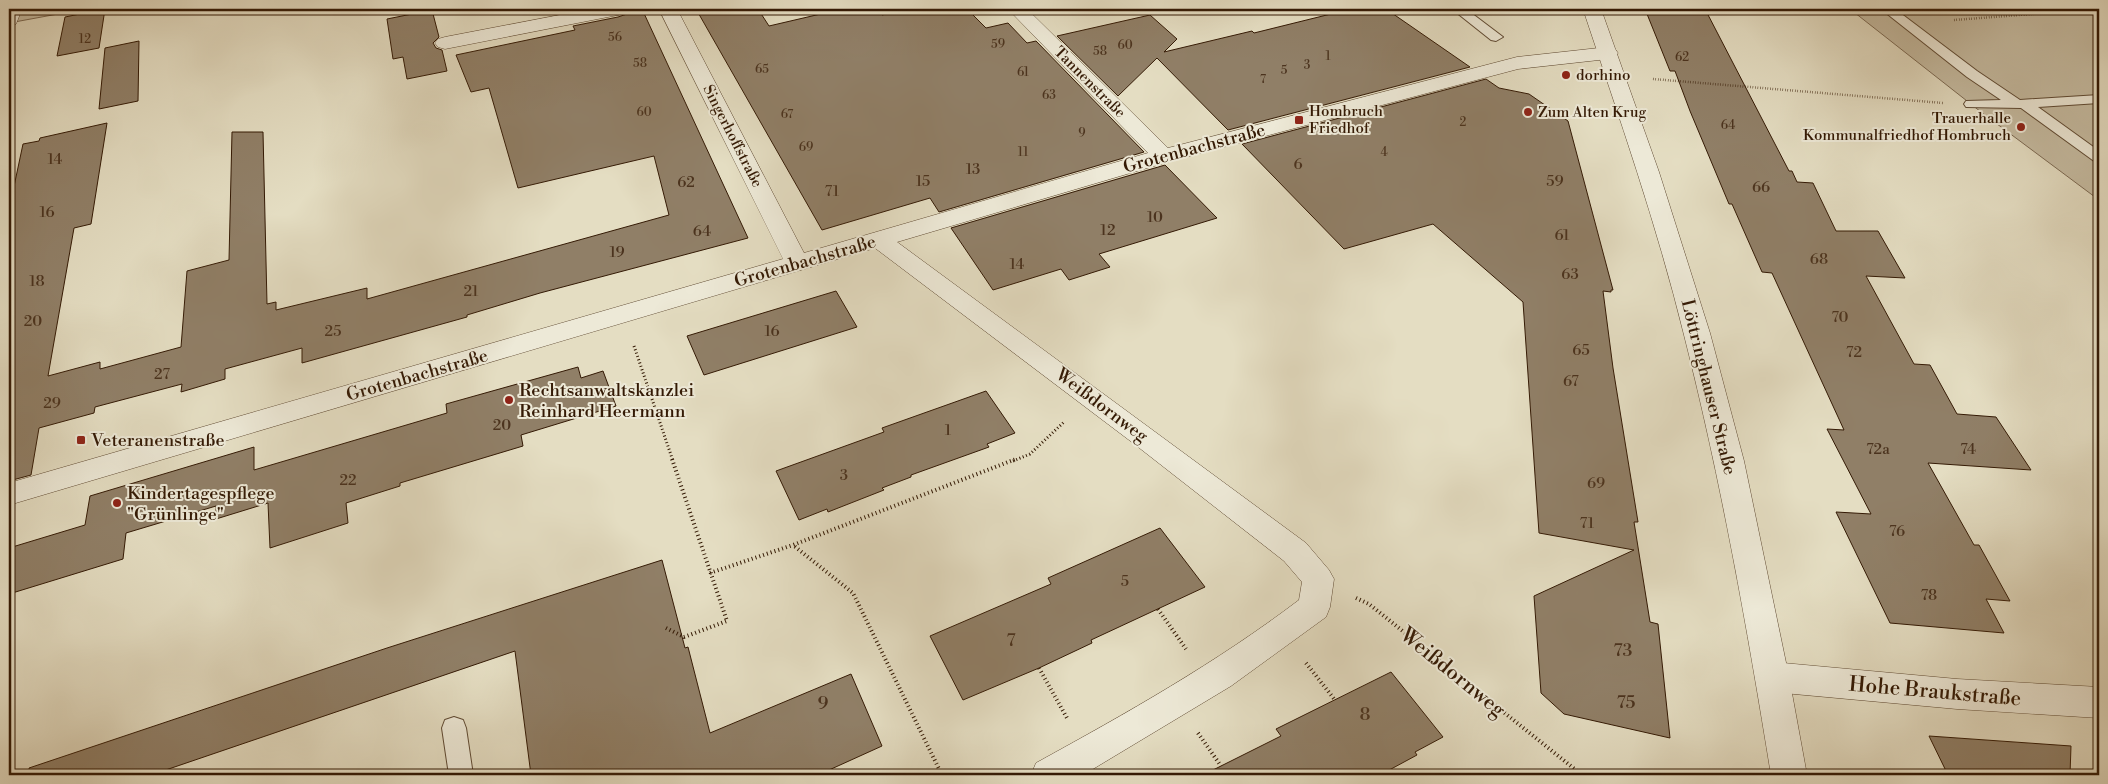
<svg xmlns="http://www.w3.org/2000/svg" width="2108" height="784" font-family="'Libre Bodoni',serif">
  <rect width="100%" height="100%" fill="#e4ddc2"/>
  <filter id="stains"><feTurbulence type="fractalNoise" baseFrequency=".004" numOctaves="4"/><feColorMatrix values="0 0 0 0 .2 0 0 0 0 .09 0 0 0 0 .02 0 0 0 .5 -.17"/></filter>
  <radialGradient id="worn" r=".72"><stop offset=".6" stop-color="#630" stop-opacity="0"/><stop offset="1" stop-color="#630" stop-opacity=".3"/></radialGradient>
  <path fill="#c6bca2" stroke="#7d6b54" d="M9,9H85L9,23Z
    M1850,9H2099V200L1981,112Z"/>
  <path fill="#907f67" stroke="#341a05" d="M105,9L99,48L57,56L65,17Z
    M642,9L748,238L540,293L467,315V317L302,363V348L225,369V379L181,392L182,384L95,407L94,413L39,428L31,475L9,481V210L23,144L39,141L40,138L107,123L91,224L74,228L48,376L100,362V369L181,347L187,271L229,260L232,132H263L267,304L276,302V310L367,288V299L669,215L654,156L518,188L489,88L471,92L456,55L575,30L573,26L618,17Z
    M696,9H758L769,26L842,9H876L882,15L908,9H967L986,28L1008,23L1027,43L1036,41L1144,152L939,212L930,198L822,230Z
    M1351,9H1386L1470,67L1228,130L1157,58L1118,96L1057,36L1150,15L1177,39L1164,52L1252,31L1254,33Z
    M1645,9H1705L1789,171H1792L1797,182L1813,183L1836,231H1878L1905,278L1866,276L1914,364L1930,365L1957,414L1996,417L2031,470L1928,463L1974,545H1979L2010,601L1986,599L2004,633L1890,623L1836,512L1871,514L1827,429L1844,430L1772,273L1762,272L1732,204H1729L1690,111L1675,71H1670Z
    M432,10L439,37L433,43L436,48L442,50L447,71L407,79L403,57L393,59L387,19Z
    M139,41L138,101L99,109L105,48Z
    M1486,79L1499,88L1529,94L1568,121L1613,290H1611V292L1603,291L1613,368L1638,522H1634L1650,622L1658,624L1670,738L1564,714L1541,693L1534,596L1634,550L1539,533L1523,302L1433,224L1344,249L1242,144Z
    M1165,165L1217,218L1099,254L1110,267L1069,280L1061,269L993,290L951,228Z
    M836,291L857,327L704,375L687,336Z
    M578,367L581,378L603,371L616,406L521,435L523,446L400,483V486L346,503L348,523L270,548L268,503L216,519V506L126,533L123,559L9,594V548L85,525L90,496L254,447V470L447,413L446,404Z
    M986,391L1015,433L987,444L989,447L911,475V477L882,488L884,490L828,512L827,509L799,520L776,471L884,432L882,428Z
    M1160,528L1205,587L1091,640L1092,643L1039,668L963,700L930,636L1051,584L1048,578Z
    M662,560L685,648L688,647L710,733L851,674L882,746L818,775H531L515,651L151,775H30L29,768L387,648Z
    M1391,672L1443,737L1415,752L1417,755L1380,775H1203L1281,736L1276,729Z
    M1929,736L2071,746L2070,775H1948Z"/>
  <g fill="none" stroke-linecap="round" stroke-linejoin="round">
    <g stroke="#604b34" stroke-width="2">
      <path id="service" d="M1452,9H1466L1503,37L1496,41L1491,40Z
        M1881,9H1895L1977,71L2020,100L2099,95V103L2038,107L2099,151V162L2094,161L2021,108L1966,107L1964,104L1966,101L2001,100L1967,77Z
        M454,717L463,720L466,728L473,775H449L442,728L445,720Z"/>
    </g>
    <g stroke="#604b34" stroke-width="1">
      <path id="minor" d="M9,9H22L16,24L9,26Z
        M591,9H627L625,13L618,15L445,49L438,47L435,43L438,39L445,37Z
        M659,9H677L804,253L1148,153L1008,9H1027L1168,148L1517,57L1608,47L1615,49L1618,53L1615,57L1608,59L1518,69L1171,161L897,242L1306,543L1329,570L1334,579L1330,607L1326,617L1231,686L1083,775H1031L1036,763C1127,713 1216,663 1299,600L1302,582L1284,561L1133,443L875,248L9,505V483L783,259Z
        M1772,662L1957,679L2099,687V718L1957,709L1772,692L1760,688L1755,677L1760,666Z"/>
    </g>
    <g stroke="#604b34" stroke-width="1">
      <path id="tertiary" d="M1583,9H1601L1659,172L1710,333L1744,461L1789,677L1807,775H1771C1747,627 1721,480 1684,335C1657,225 1619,117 1583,9Z"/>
    </g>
    <path stroke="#341a05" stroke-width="2.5" stroke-dasharray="0.5 2" stroke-linecap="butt" d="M1954,20L2098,9
      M1653,79L1943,103"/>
    <path stroke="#341a05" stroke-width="3" stroke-dasharray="1 2.5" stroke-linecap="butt" d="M634,346L673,461
      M1013,461L1030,454L1064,422"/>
    <path stroke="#341a05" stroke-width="4" stroke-dasharray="1 3" stroke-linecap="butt" d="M710,573L793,545
      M1356,598L1369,604L1582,775
      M1158,609L1186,649
      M666,628L684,637L727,621L672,459
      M1306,663L1335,700
      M1039,668L1067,718
      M1198,733L1221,766
      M942,775L853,593L793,545L1016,459"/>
    <use href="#service" fill="#ede9d7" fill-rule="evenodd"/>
    <use href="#minor" fill="#ede9d7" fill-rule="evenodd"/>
    <use href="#tertiary" fill="#ede9d7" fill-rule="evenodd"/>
  </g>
  <g fill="#8f2418" stroke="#ede9d7" stroke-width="2">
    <circle cx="1566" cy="75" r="5"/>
    <circle cx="1528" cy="112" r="5"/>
    <rect x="1294" y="115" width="10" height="10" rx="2.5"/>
    <circle cx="2021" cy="127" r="5"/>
    <circle cx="509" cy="400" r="5"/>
    <rect x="76" y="435" width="10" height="10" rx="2.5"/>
    <circle cx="117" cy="503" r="5"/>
  </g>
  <g text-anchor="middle" stroke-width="4" stroke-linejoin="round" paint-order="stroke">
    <g font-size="12" fill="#4b331e">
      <text x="615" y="41">56</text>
      <text x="85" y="43">12</text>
      <text x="998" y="48">59</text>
      <text x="1125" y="49">60</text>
      <text x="1100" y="55">58</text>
      <text x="1328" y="60">1</text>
      <text x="1682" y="61">62</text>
      <text x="640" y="67">58</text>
      <text x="1307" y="69">3</text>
      <text x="762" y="73">65</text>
      <text x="1284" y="74">5</text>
      <text x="1023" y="76">61</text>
      <text x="1263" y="83">7</text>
      <text x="1049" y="99">63</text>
      <text x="644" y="116">60</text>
      <text x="787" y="118">67</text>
      <text x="1463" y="126">2</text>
      <text x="1728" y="129">64</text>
      <text x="1082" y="137">9</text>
      <text x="806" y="151">69</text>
      <text x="1023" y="156">11</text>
      <text x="1384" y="156">4</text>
    </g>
    <g font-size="15" fill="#341a05" stroke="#ede9d7" text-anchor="start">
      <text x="1576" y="80">dorhino</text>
      <text x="1309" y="116">Hombruch<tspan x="1309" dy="17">Friedhof</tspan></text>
      <text x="1538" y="117">Zum Alten Krug</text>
      <text x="2011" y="123" text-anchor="end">Trauerhalle<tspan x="2011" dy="17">Kommunalfriedhof Hombruch</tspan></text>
    </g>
    <g font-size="15" fill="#341a05" stroke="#ede9d7">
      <text transform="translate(1090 82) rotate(45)" y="5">Tannenstraße</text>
      <text transform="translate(733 136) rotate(63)" y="5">Singerhoffstraße</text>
    </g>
    <g font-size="15" fill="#4b331e">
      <text x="55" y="164">14</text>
      <text x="1298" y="169">6</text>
      <text x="973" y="174">13</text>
      <text x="923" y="186">15</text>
      <text x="1555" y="186">59</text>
      <text x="686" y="187">62</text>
      <text x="1761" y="192">66</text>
      <text x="832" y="196">71</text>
      <text x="47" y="217">16</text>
      <text x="1155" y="222">10</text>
      <text x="1108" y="235">12</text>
      <text x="702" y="236">64</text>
      <text x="1562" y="240">61</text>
      <text x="617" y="257">19</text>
      <text x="1819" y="264">68</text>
      <text x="1017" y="269">14</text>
      <text x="1570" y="279">63</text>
      <text x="37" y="286">18</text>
      <text x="471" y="296">21</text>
      <text x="1840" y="322">70</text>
      <text x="33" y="326">20</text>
      <text x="333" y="336">25</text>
      <text x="772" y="336">16</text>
      <text x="1581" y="355">65</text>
      <text x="1854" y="357">72</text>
      <text x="162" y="379">27</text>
      <text x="1571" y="386">67</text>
      <text x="52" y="408">29</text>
      <text x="502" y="430">20</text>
      <text x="948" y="435">1</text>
      <text x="1878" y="454">72a</text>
      <text x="1968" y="454">74</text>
      <text x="844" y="480">3</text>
      <text x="348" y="485">22</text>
      <text x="1596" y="488">69</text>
      <text x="1587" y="528">71</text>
      <text x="1897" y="536">76</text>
      <text x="1125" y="586">5</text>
      <text x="1929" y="600">78</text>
    </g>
    <g font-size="18" fill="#341a05" stroke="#ede9d7">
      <text transform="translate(1194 148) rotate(-15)" y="6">Grotenbachstraße</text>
      <text transform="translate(805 261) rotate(-16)" y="6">Grotenbachstraße</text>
      <text transform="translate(417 375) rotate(-16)" y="6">Grotenbachstraße</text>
      <text transform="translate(1709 387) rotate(76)" y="6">Löttringhauser Straße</text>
      <text transform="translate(1102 405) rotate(37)" y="6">Weißdornweg</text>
    </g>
    <g font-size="18" fill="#341a05" stroke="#ede9d7" text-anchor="start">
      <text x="519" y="396">Rechtsanwaltskanzlei<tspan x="519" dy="21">Reinhard Heermann</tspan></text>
      <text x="91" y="446">Veteranenstraße</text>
      <text x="127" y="499">Kindertagespflege<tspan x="127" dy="21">"Grünlinge"</tspan></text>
    </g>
    <g font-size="18" fill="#4b331e">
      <text x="1011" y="646">7</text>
      <text x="1623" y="656">73</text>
      <text x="1626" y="708">75</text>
      <text x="823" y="709">9</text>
      <text x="1365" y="720">8</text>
    </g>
    <g font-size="21" fill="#341a05" stroke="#ede9d7">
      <text transform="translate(1453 672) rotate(39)" y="7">Weißdornweg</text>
      <text transform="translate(1935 691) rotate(5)" y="7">Hohe Braukstraße</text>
    </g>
  </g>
  <rect width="2108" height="784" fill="none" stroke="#e4ddc2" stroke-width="30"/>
  <rect x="10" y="10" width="2088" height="764" fill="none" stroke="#341a05" stroke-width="2.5"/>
  <rect x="15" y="15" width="2078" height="754" fill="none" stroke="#341a05"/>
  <rect width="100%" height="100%" filter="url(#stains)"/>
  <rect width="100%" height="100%" fill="url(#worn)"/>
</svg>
